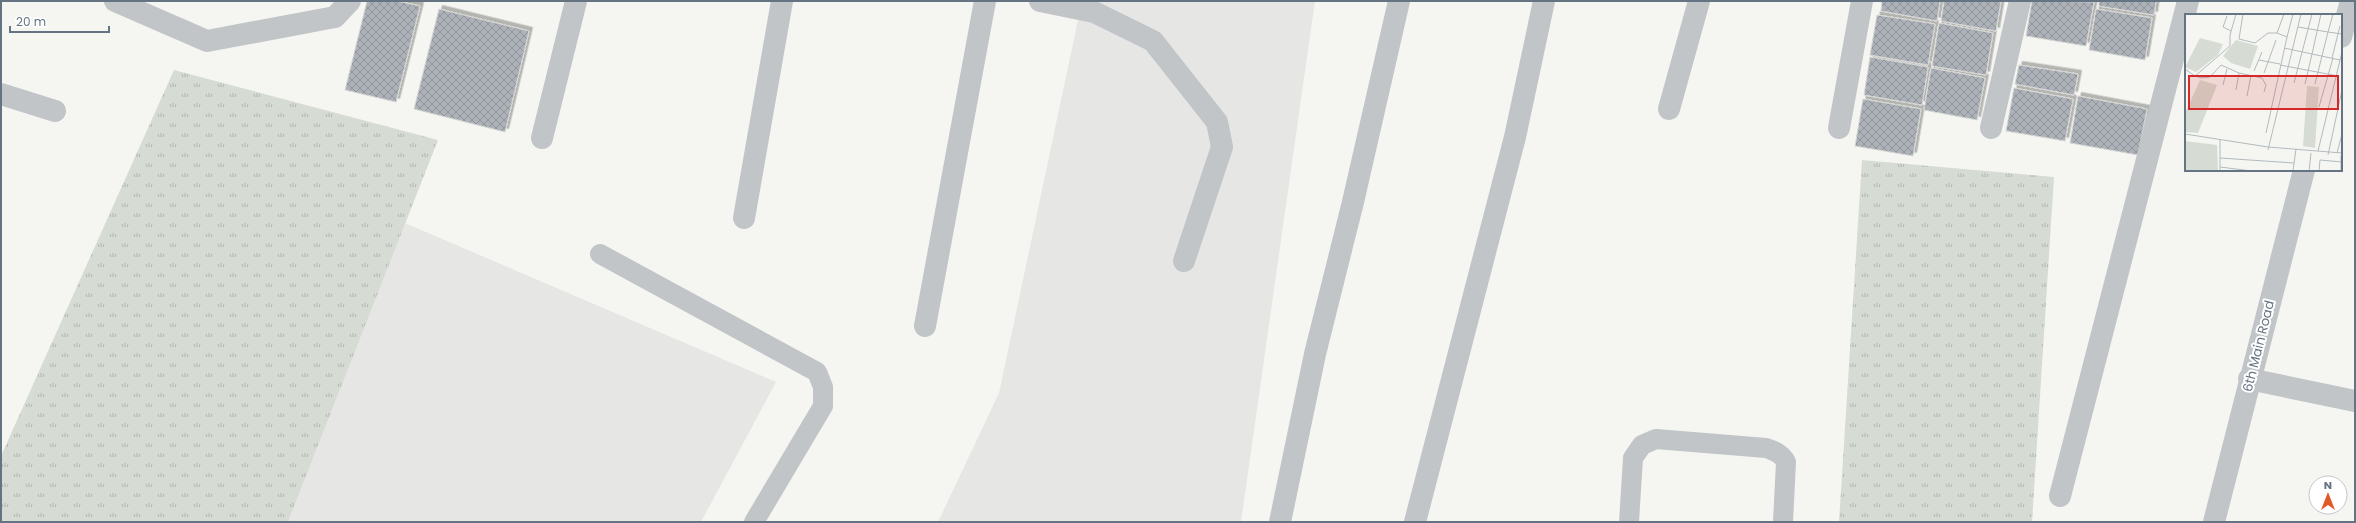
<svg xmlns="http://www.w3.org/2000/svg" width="2356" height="523" font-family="Poppins,sans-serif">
  <defs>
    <pattern id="grass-tufts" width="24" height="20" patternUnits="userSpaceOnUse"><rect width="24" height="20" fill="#d6dcd3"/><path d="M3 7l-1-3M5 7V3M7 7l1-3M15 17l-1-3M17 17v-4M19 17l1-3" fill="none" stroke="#b1b7b1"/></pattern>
    <pattern id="building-cross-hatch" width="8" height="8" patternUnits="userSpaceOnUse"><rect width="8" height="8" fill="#acb2b8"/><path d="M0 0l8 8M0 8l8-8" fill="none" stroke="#90959b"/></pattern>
    <filter id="shadow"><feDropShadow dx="3.5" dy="-3.5" stdDeviation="0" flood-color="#0004"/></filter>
  </defs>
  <rect width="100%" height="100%" fill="#f5f6f2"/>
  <path fill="#e6e7e5" d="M1082,1H1315L1241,522H938L999,393Z
    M405,223L776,382L701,522H288Z"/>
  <path fill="url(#grass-tufts)" d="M174,70L438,140L288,522H1V456Z
    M1862,160L2054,177L2032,522H1839Z"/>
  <path fill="url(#building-cross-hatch)" stroke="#d7d7d5" filter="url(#shadow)" d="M367,1H397L420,6L396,102L345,90Z
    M1882,1H1940L1937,21L1881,11Z
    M1944,1H2001L1996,31L1941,21Z
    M2032,1L2094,2L2086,46L2026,36Z
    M2099,1H2156L2154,15L2099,6Z
    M439,9L529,31L505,132L414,109Z
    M2096,9L2152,18L2145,60L2089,50Z
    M1877,15L1935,24L1928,65L1870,55Z
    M1939,23L1993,33L1986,75L1932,66Z
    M1870,57L1928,67L1922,105L1864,95Z
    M2019,65L2078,74L2074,95L2015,84Z
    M1931,68L1985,78L1977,120L1924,110Z
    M2014,88L2073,99L2065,141L2006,131Z
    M2078,96L2147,109L2138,155L2070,143Z
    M1863,99L1921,109L1913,156L1855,146Z"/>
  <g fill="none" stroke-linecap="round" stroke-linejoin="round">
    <path stroke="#c1c5c8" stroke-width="20" d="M600,254L817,372L823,387V406L754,522
      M1629,522L1633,458L1642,445L1656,439L1766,448C1775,451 1782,454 1786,462L1783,522"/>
    <path stroke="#c1c5c8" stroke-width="22" d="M115,1L207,41L335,17L350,1
      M1040,1L1094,12L1153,41L1217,122L1222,147L1184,261
      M2341,37L2351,1
      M1,94L55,111
      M1669,109L1699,1
      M1839,128L1862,1
      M1991,128L2020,1
      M542,138L576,1
      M744,218L782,1
      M925,326L985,1
      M2249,379L2355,401
      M2060,496L2188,1
      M1280,522L1315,354L1353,202L1399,1
      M1415,522L1515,137L1544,1
      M2214,522L2304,170"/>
  </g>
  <g text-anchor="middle" stroke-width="4" stroke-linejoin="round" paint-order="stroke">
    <g font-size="13" fill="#657483" stroke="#fff">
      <text transform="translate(2258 346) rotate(-76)" y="5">6th Main Road</text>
    </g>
  </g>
  <g transform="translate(2185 14)">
    <rect width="157" height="157" fill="#f5f6f2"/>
    <path d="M15,24L38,30L33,41L11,58L0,53ZM15,66L32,71L13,119L0,118V99ZM122,72L134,73L130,134L118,132ZM0,127L32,131L33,157H0Z" fill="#d6dcd3"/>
    <path d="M51,26L73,32L65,55L46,49L38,42Z" fill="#d6dcd3"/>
    <path fill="none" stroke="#b2babf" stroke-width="1" d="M51,0L45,21V32L10,62L17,64L25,63L36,51L54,59L77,64L81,71L79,78M58,0L54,25L70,29L83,19H92M99,0L92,19L102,23L108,0M42,2L38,13L46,17M113,13L143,18L148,0M99,34L127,40L136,0M147,44L155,12M74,46L95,50M95,51L153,62M0,55L10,62M69,57L77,38M79,59L91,26M109,69L127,0M120,70L127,40L155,46M130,70L143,18L157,20M38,71L42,55M51,76L54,59M62,82L66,61M134,93L148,44M81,119L102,23M0,120L83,133L157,139M35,125V157M83,136L116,0M133,137L157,38M152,139L157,120M143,141L157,76M35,144L109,149M35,153L67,157M108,157L111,135M124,157L126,139M134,157L135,146L157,148M156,157V142"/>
    <path fill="#d62828" fill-opacity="0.15" stroke="#d62828" stroke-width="2" d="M4,62H153V95H4Z"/>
    <rect width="157" height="157" fill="none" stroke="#657483" stroke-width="2"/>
  </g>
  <rect width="2356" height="523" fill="none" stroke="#657483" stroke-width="4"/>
  <g transform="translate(2328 495)"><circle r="19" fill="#ffffff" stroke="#c1c7cd"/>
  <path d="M0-3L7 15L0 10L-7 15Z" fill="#e05a27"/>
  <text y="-6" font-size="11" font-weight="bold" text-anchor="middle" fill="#657483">N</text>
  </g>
  <path d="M10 26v6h99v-6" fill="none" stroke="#657483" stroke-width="2"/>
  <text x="16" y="26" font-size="12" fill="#657483" stroke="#ffffff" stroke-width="3" paint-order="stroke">20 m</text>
</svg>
